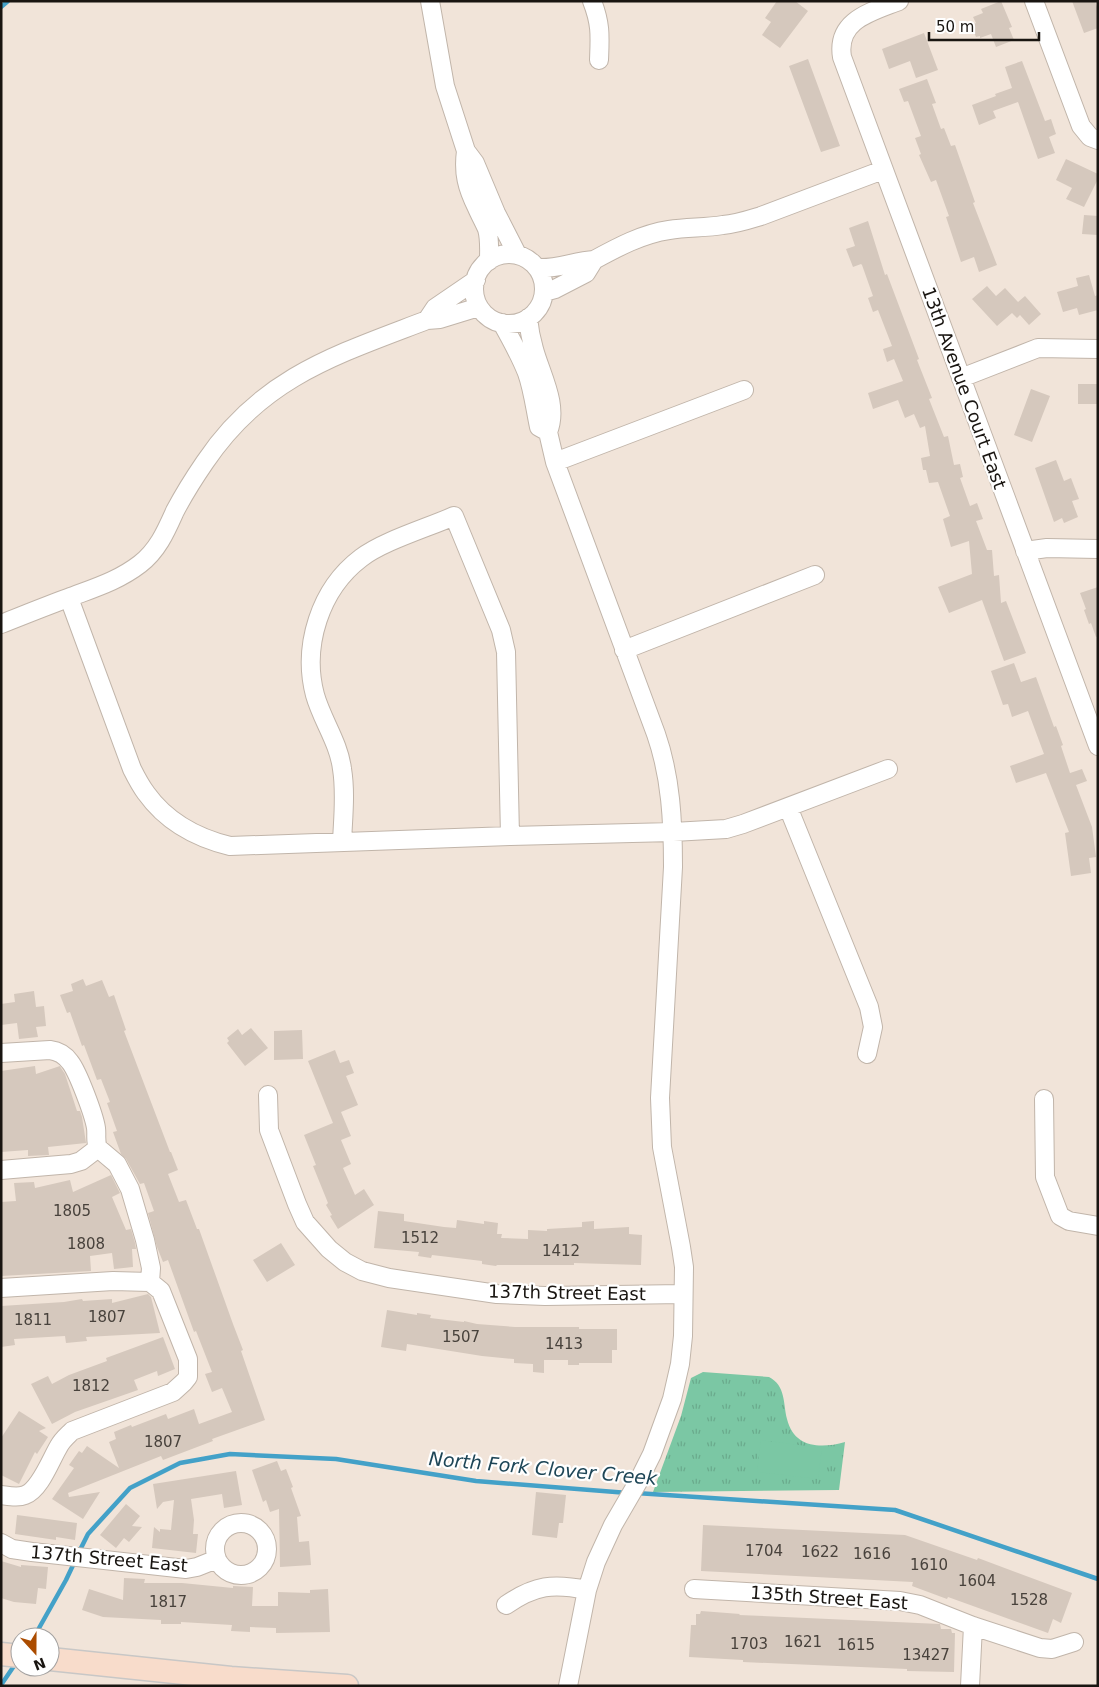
<svg xmlns="http://www.w3.org/2000/svg" width="1099" height="1687" font-family="'DejaVu Sans',sans-serif">
  <defs>
    <pattern id="park-tufts" width="24" height="20" patternUnits="userSpaceOnUse" patternTransform="scale(1.25)"><rect width="24" height="20" fill="#7bc7a4"/><path d="M3 7l-1-3M5 7V3M7 7l1-3M15 17l-1-3M17 17v-4M19 17l1-3" fill="none" stroke="#6aaa8c"/></pattern>
  </defs>
  <rect width="100%" height="100%" fill="#f1e4d9"/>
  <path fill="url(#park-tufts)" d="M703,1372L769,1377C786,1386 783,1403 787,1419C794,1448 821,1449 845,1442L839,1490L653,1492L681,1416L691,1378Z"/>
  <path fill="#7bc7a4" d="M761,1440L822,1448L818,1479L757,1472Z"/>
  <g fill="none" stroke-linecap="round" stroke-linejoin="round">
    <path stroke="#43a1c8" stroke-width="4.5" d="M1,7L8,1
      M636,1493L895,1510L1098,1579
      M79,1552L88,1534L130,1488L180,1463L230,1454L336,1459L476,1481L628,1493
      M34,1637L66,1580L75,1561
      M1,1685L16,1663"/>
  </g>
  <path fill="#d5c8bd" d="M777,1H795L808,11L780,48L762,35L771,22L765,18Z
    M1001,1L1012,27L1009,28L1014,40L996,47L991,34L980,38V36L976,37L971,25L976,23L973,17L983,13L981,9Z
    M1072,1H1095L1098,10V28L1084,33Z
    M924,33L938,70L916,78L910,61L889,69L882,49Z
    M808,59L840,146L821,152L789,66Z
    M1022,61L1045,121L1051,119L1056,134L1049,137L1055,153L1038,159L1018,102L993,111L996,118L979,125L972,105L996,96L995,94L1012,88L1005,67Z
    M927,79L936,103L932,104L941,129L944,128L951,146L955,145L975,202L973,203L997,265L979,272L974,257L961,262L946,217L949,216L936,180L931,182L919,155L921,154L915,138L921,136L908,101L904,102L899,89Z
    M1066,159L1098,174V179L1084,207L1066,199L1072,188L1056,180Z
    M1084,215L1098,216V235L1082,234Z
    M868,221L885,275L887,274L919,359L917,360L932,398L929,399L944,437L948,436L954,465L960,464L963,477L960,478L970,506L977,503L983,519L976,521L987,550H992L994,576L999,575L1001,603L1006,601L1026,653L1004,661L982,600L949,613L938,587L972,574L969,541L951,547L943,519L950,516L938,482L929,483L926,470H923L921,458L930,456L925,426L920,428L914,414L905,418L898,400L873,409L868,393L903,381L894,359L887,362L883,349L892,346L878,310L873,312L868,298L873,296L862,265L861,264L853,267L846,249L855,246L849,228Z
    M1089,275L1095,296L1098,295V310L1079,315L1077,308L1063,312L1057,292L1078,286L1076,278Z
    M987,286L996,296L1005,288L1018,302L1025,296L1041,314L1029,325L1020,315L1017,318L1012,313L997,326L972,299Z
    M1078,384H1098V404H1078Z
    M1031,389L1050,396L1032,442L1014,435Z
    M1056,460L1064,481L1071,478L1079,499L1072,501L1078,517L1064,523L1062,518L1054,522L1035,468Z
    M1098,587V636L1096,637L1091,623L1089,624L1084,610L1086,609L1080,593Z
    M1014,663L1021,682L1036,677L1054,727L1056,726L1063,745L1061,746L1070,773L1082,769L1087,781L1076,785L1092,827L1096,857L1089,858L1091,873L1071,876L1065,833L1069,832L1046,773L1016,783L1010,766L1044,754L1028,711L1012,717L1008,704L1003,705L991,671Z
    M83,979L86,986L102,980L109,997L114,995L126,1030L124,1031L170,1152H171L178,1170L168,1174L179,1202L186,1200L197,1229H199L233,1324L243,1350L241,1351L265,1420L212,1439L213,1441L163,1460L161,1456L68,1493L69,1497L100,1492L83,1519L52,1499L74,1468L69,1465L79,1451L82,1453L87,1446L119,1468L109,1442L116,1439L114,1432L131,1425L132,1427L166,1414L168,1419L194,1409L199,1424L232,1412L222,1388L212,1392L205,1374L212,1372L196,1331L194,1332L168,1260L163,1262L157,1247L148,1213L154,1211L144,1183L140,1184L126,1159L121,1154L113,1132L117,1131L107,1103L110,1102L101,1079L97,1080L84,1045L82,1046L70,1012L67,1013L60,995L73,991L71,984Z
    M34,991L36,1007L44,1006L46,1026L36,1027L38,1037L19,1039L17,1023L1,1025V1004L15,1002L14,994Z
    M251,1028L268,1048L245,1066L227,1043L229,1041L227,1038L238,1029L242,1035Z
    M302,1030L303,1059L274,1060V1031Z
    M335,1050L340,1063L349,1060L354,1073L346,1076L358,1105L341,1112L351,1136L341,1140L351,1164L343,1168L355,1195L364,1189L374,1205L338,1229L330,1216L332,1215L326,1205L328,1203L313,1166L316,1165L304,1135L333,1123L308,1061Z
    M35,1066L36,1074L60,1066L61,1068L65,1074L77,1111H80L82,1117L86,1143L48,1147L49,1155L28,1156V1150L1,1152V1071Z
    M111,1175L120,1193L112,1197L126,1230L131,1229L135,1243L136,1249H132L133,1267L114,1269L112,1253L90,1256L91,1271L1,1276V1202L16,1201L14,1183L34,1182L35,1188L70,1180L73,1192Z
    M378,1211L404,1214V1221L444,1227L456,1228L457,1220L484,1224V1221L498,1223L497,1234H502L501,1238L528,1239V1230L547,1231V1229L582,1227V1222L594,1221V1229L629,1227V1234L642,1235L641,1265L574,1263V1265H497L496,1266L482,1264V1261L432,1255L431,1258L418,1256L419,1252L374,1248Z
    M281,1243L295,1265L267,1282L253,1260Z
    M148,1294L151,1297L160,1333L86,1337L87,1341L66,1343L65,1336L14,1339L15,1345L1,1347V1306L64,1302L82,1299L83,1301L112,1299V1303Z
    M387,1310L417,1315V1313L431,1315L430,1318L464,1322V1321L477,1324L515,1327H579V1329H617V1350H612V1363H579V1365H568V1360H544V1373L533,1372V1364L514,1363V1359L482,1356L407,1344L406,1351L381,1347Z
    M163,1337L175,1369L158,1376L157,1371L134,1380L138,1390L75,1412L52,1424L31,1384L48,1376L52,1384L69,1375L107,1361L106,1358Z
    M19,1411L46,1428L39,1431L48,1437L37,1454L35,1452L19,1484L1,1475V1438Z
    M277,1461L281,1471L286,1469L293,1487L291,1488L301,1516L297,1517L299,1542L309,1541L311,1565L280,1567L279,1509L270,1512L266,1500L263,1502L252,1470Z
    M236,1471L242,1505L224,1508L222,1494L191,1499L194,1520L193,1534H198L196,1553L152,1548L154,1527L160,1532V1529L171,1530L174,1500L163,1502L157,1509L153,1484Z
    M536,1492L566,1495L563,1523H559L557,1538L532,1535Z
    M126,1504L140,1516L132,1526L142,1527L129,1542L124,1538L116,1548L100,1535Z
    M17,1515L77,1523L75,1540L56,1537V1540L15,1534Z
    M703,1525L905,1535L977,1560L978,1558L1072,1593L1061,1623L1053,1619L1048,1633L948,1597L947,1599L912,1586L913,1582L701,1571Z
    M1,1561L21,1567V1565L48,1567L46,1589L38,1588L36,1604L14,1602L1,1598Z
    M124,1578L145,1579L144,1583H182L233,1588V1586L253,1587L252,1606H278V1592L310,1593V1590L328,1589L330,1632L276,1633V1628L250,1627V1632L231,1631L232,1625L181,1622V1624H161V1620L103,1617L82,1610L89,1589L123,1600Z
    M701,1611L740,1614L739,1615L940,1624L941,1629H951L952,1633H955L954,1672L907,1671V1669L743,1662V1660L689,1657L691,1625H696V1614H700Z"/>
  <g fill="none" stroke-linecap="round" stroke-linejoin="round">
    <g stroke="#c1b5aa" stroke-width="20">
      <path id="minor" d="M430,1L445,86L466,151
        M592,1C601,24 600,36 599,60
        M899,1C871,12 836,20 842,57L1098,746
        M1034,1L1081,126L1090,137L1098,140
        M474 289a35 35 0 1 1 70 0a35 35 0 1 1-70 0Z
        M594,260C618,247 642,234 669,230C687,227 705,228 723,225C736,224 748,220 761,216L883,170
        M489,261C489,250 490,239 487,229C484,222 480,215 477,208C467,188 463,173 466,151L475,163L496,213L517,254
        M538,268C558,269 575,261 594,260L586,273L555,289L544,292
        M476,280L435,308L427,320L440,319L479,307
        M502,323C511,339 520,355 527,373C533,390 535,408 539,427L548,432C559,405 541,375 534,349C531,339 529,328 528,318
        M961,378L1038,348L1098,349
        M548,432L555,462L656,734C671,777 673,822 673,867L660,1098L662,1147L681,1247L684,1267L683,1336L680,1364L672,1399L652,1454L638,1482L613,1525L596,1562L587,1590L568,1686
        M555,462L744,390
        M1025,551L1047,548L1098,549
        M69,598L132,769C136,777 140,785 146,793C166,821 197,838 230,846L510,836L673,832L726,829L743,824L888,769
        M1,624C24,615 46,606 68,598C94,588 118,581 140,564C158,550 166,531 175,511C184,494 194,478 205,462C262,377 336,355 427,320
        M624,650L815,575
        M788,807L869,1007L873,1027L867,1054
        M342,842C343,818 346,793 342,769C339,743 322,720 315,695C302,646 320,589 361,558C383,541 427,528 454,516L501,630L506,652L510,836
        M1,1053L50,1050C58,1051 65,1055 70,1062C78,1072 94,1115 96,1128C97,1135 95,1141 98,1148
        M268,1095L269,1130L297,1204L305,1222L329,1249L345,1262L362,1271L389,1278L497,1294L545,1296L683,1294
        M1044,1099L1045,1177L1060,1216L1069,1221L1098,1226
        M98,1148L117,1164L130,1189L145,1240L151,1268L150,1282
        M1,1170L71,1164L81,1161L98,1148
        M1,1288L113,1281L150,1282L161,1291L188,1359V1377L184,1382L173,1392L72,1431C67,1436 62,1440 59,1446C51,1459 40,1490 25,1495C18,1498 9,1496 1,1495
        M215 1549a26 26 0 1 1 52 0a26 26 0 1 1-52 0Z
        M1,1543L12,1549L32,1552L186,1569L197,1567L217,1559
        M694,1589L900,1601L920,1605L973,1626L1040,1648L1052,1649L1074,1642
        M506,1605C535,1585 553,1583 587,1590
        M970,1686L973,1626"/>
    </g>
    <g stroke="#c8c7c6" stroke-width="25">
      <path id="major" d="M1,1654L20,1656
        M50,1659L231,1678L347,1686"/>
    </g>
    <use href="#minor" stroke="#fff" stroke-width="18"/>
    <use href="#major" stroke="#f8dccb" stroke-width="22"/>
  </g>
  <g text-anchor="middle" stroke-width="4.5" stroke-linejoin="round" paint-order="stroke">
    <g font-size="15" fill="#48423c">
      <text x="72" y="1216">1805</text>
      <text x="420" y="1243">1512</text>
      <text x="86" y="1249">1808</text>
      <text x="561" y="1256">1412</text>
      <text x="107" y="1322">1807</text>
      <text x="33" y="1325">1811</text>
      <text x="461" y="1342">1507</text>
      <text x="564" y="1349">1413</text>
      <text x="91" y="1391">1812</text>
      <text x="163" y="1447">1807</text>
      <text x="764" y="1556">1704</text>
      <text x="820" y="1557">1622</text>
      <text x="872" y="1559">1616</text>
      <text x="929" y="1570">1610</text>
      <text x="977" y="1586">1604</text>
      <text x="1029" y="1605">1528</text>
      <text x="168" y="1607">1817</text>
      <text x="803" y="1647">1621</text>
      <text x="749" y="1649">1703</text>
      <text x="856" y="1650">1615</text>
      <text x="926" y="1660">13427</text>
    </g>
    <g font-size="18" fill="#191511" stroke="#fff">
      <text transform="translate(964 388) rotate(70)" y="6">13th Avenue Court East</text>
      <text transform="translate(567 1293) rotate(1)" y="6">137th Street East</text>
      <text transform="translate(109 1559) rotate(5)" y="6">137th Street East</text>
      <text transform="translate(829 1598) rotate(4)" y="6">135th Street East</text>
    </g>
    <g font-size="19" font-style="italic" fill="#1e4657" stroke="#fff">
      <text transform="translate(543 1468) rotate(5)" y="7">North Fork Clover Creek</text>
    </g>
  </g>
  <rect width="1099" height="1687" fill="none" stroke="#191511" stroke-width="5"/>
  <g transform="translate(35 1652) rotate(159)"><circle r="24" fill="#ffffff" stroke="#a3a1a0"/>
  <path d="M0-4L9 19L0 12L-9 19Z" fill="#ab4c00"/>
  <text y="-8" font-size="14" font-weight="bold" text-anchor="middle" fill="#191511">N</text>
  </g>
  <path d="M929 32v8h110v-8" fill="none" stroke="#191511" stroke-width="2.5"/>
  <text x="936" y="32" font-size="15" fill="#191511" stroke="#ffffff" stroke-width="4" paint-order="stroke">50 m</text>
</svg>
